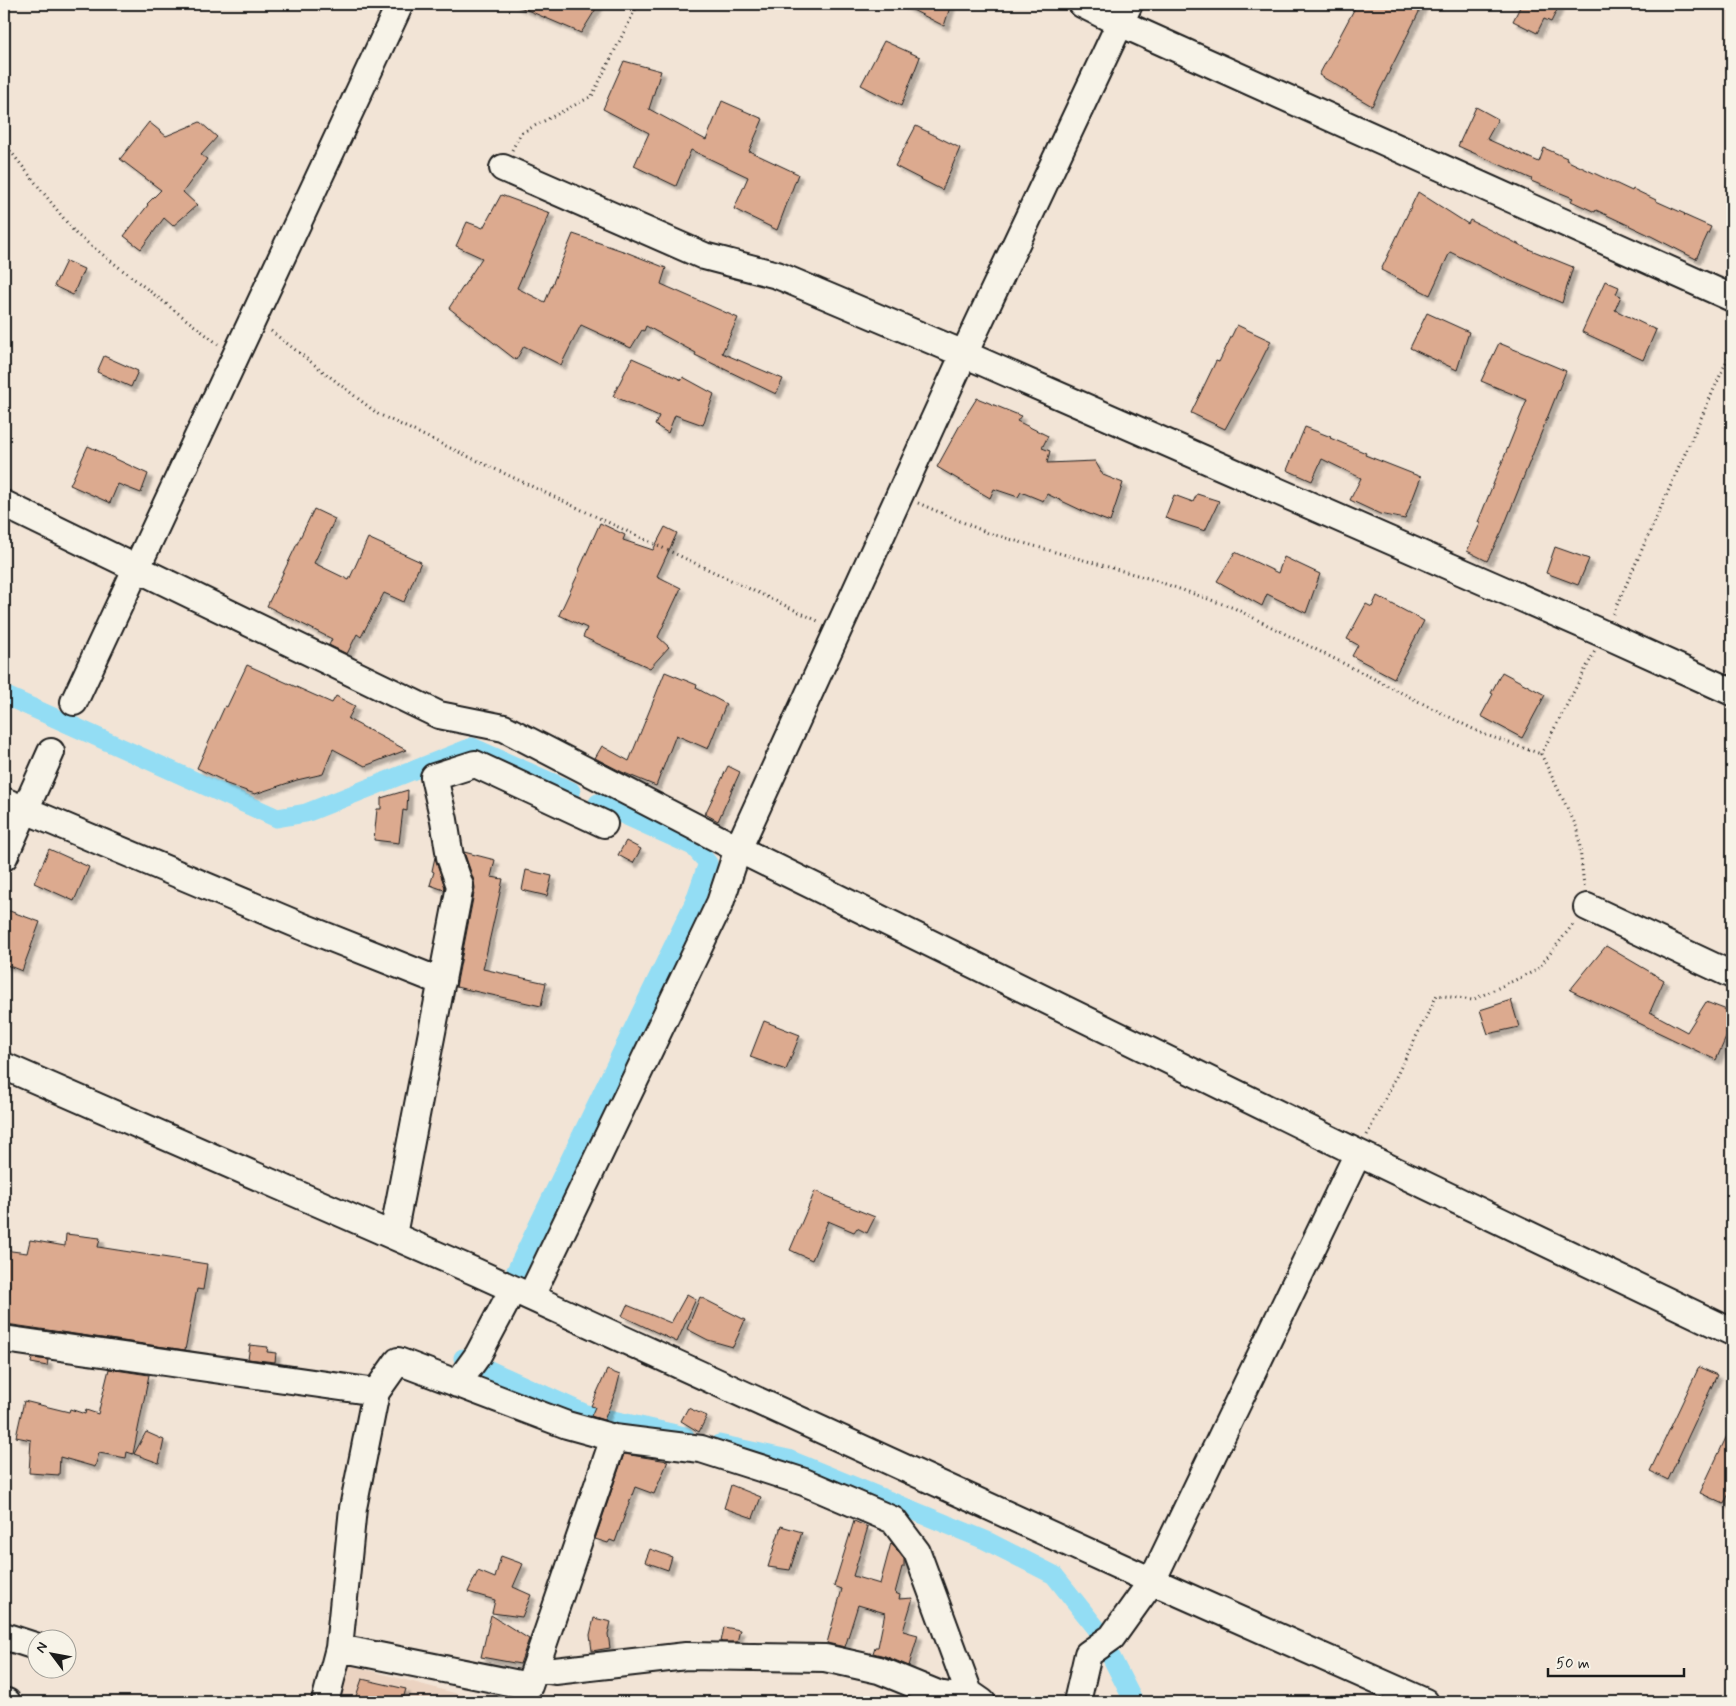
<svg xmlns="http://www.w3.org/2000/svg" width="1736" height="1706" font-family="Mynerve,sans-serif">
  <defs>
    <filter id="shadow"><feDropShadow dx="4.5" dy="4.5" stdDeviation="1" flood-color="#0004"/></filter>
  </defs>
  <rect width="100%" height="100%" fill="#f2e4d6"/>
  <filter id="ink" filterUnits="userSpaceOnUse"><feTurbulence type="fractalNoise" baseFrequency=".02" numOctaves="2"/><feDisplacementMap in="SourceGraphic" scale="10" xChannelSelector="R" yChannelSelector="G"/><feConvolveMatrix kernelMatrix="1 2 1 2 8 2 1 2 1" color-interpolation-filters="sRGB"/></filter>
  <g filter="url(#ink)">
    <path fill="#ebd3c1" d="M338,1662L488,1702H329Z"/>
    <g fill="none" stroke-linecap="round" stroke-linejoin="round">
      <path stroke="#93ddf4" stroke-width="19" d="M4,695L277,818L306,813L472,747L571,791
        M514,1275L694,903L708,863L693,846L598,803
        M463,1358L586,1414L685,1436
        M719,1444L788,1459L985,1540L1054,1575L1097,1629L1134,1702"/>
    </g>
    <path fill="#dcaa8f" stroke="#1c1c1c" filter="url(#shadow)" d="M513,4H599L581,33Z
      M901,4H951L944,26Z
      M1357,4H1423L1372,106L1319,75Z
      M1513,4H1560L1551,22L1544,19L1537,33L1513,21L1520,7Z
      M884,41L920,57L901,106L861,85Z
      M624,61L661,71L649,109L706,140L722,101L763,119L749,151L798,174L777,230L734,209L748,177L691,150L676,186L634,166L649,133L603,109Z
      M1476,107L1498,119L1487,139L1539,162L1544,148L1567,158L1566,160L1632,191L1633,189L1656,200V201L1685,214L1684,215L1711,227L1696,259L1647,234L1596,210L1595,212L1571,201L1573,198L1531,181L1532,179L1458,146Z
      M149,122L166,136L200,122L217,137L201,155L207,159L183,192L197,205L173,226L164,218L141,249L124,236L148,205L147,204L161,190L120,159Z
      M916,126L960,148L942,190L895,166Z
      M1418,192L1468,224L1470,220L1526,248L1573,267L1562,303L1504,278L1450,252L1430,295L1381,270Z
      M501,195L550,213L517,288L545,302L573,234L626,252L666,268L661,284L738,318L722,353L783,379L776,394L695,355L696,353L646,326L644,331L642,330L631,348L581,325L561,365L524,346L516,360L449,308L482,258L456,246L467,222L483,228Z
      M66,261L84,269L73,295L54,286Z
      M1605,281L1619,287L1616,294L1621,296L1615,310L1656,330L1643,360L1582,332Z
      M1427,313L1469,332L1457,370L1410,348Z
      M1237,325L1271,341L1258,367H1259L1225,429L1191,413L1216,361L1219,362Z
      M1499,343L1566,371L1502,531L1487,561L1467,551L1481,522H1478L1527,400L1481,381Z
      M104,356L138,371L131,387L97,372Z
      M632,358L682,380L683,377L714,394L703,425L675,415L668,433L655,425L659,416L613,396Z
      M977,398L1021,416L1017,421L1048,436L1042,448L1050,451L1047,463L1095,461L1103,475L1123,483L1110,522L1087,513L1047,494L1043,501L1021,492L1018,497L994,489L990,498L937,467L960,425Z
      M1305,427L1331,437L1330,438L1366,453L1365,455L1421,477L1405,519L1380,514L1350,500L1361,478L1322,459L1312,481L1287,470Z
      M88,446L148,474L141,493L118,484L110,503L70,485Z
      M1197,494L1219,501L1205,531L1165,518L1174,495L1193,502Z
      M314,509L335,519L314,563L349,580L368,538L421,562L404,602L384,593L361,637L357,634L347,654L329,645L332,639L267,606Z
      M600,523L625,535L623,540L653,550L665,527L677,533L657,576L681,588L658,637L669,647L650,668L583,637L587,628L559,615L580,570H579Z
      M1555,547L1589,559L1578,585L1546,573Z
      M1235,552L1278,573L1284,557L1320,574L1306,613L1267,594L1262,606L1217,581Z
      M1377,596L1424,621L1394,678L1352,656L1358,645L1347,639L1366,604L1372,607Z
      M247,665L332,703L336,696L355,706L348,719L406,750L365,766L333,749L323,774L297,780L255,794L224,783V781L197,768L225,706L227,707Z
      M665,672L697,685L696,688L726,704L708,749L676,735L656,786L622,772L595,758L602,746L629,761Z
      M1502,672L1545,695L1522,738L1481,716L1493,694L1491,693Z
      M728,766L740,772L718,821L705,814Z
      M408,790L407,811L403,810L399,843L374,840L377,809H381V798Z
      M626,841L641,849L633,863L618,855Z
      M49,849L89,867L74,901L34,883Z
      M464,852L495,860L491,877L503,879L483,969L546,983L541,1006L456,987L475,888L474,881Z
      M435,857L445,887L444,890L430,885L434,872L432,871Z
      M526,870L552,876L547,896L522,890Z
      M4,909L40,922L22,971L4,964Z
      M1606,946L1664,980L1650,1012L1687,1032L1706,1002L1732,1012V1024L1716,1060L1570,990Z
      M1511,1000L1519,1027L1488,1034L1480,1010Z
      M764,1021L800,1035L786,1070L750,1057Z
      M815,1191L834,1199L833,1200L875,1217L867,1233L857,1228L854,1232L828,1221L812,1260L790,1250Z
      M66,1234L100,1238L98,1247L207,1264L203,1290L197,1289L185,1350L6,1324L10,1287L4,1286V1250L27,1253L30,1240L65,1246Z
      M687,1294L696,1299L677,1342L622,1316L627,1305L671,1323Z
      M700,1297L745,1320L733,1347L708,1340L687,1329Z
      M250,1345L268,1347L267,1352L276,1353L275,1362L248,1359Z
      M32,1358L48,1360L47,1366L31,1363Z
      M1699,1367L1717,1375L1668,1480L1650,1471Z
      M109,1369L149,1375L133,1454L127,1452L126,1458L99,1453L95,1467L60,1457L59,1475L29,1473L31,1440L16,1437L24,1401L69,1412L70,1409L85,1414L86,1410L98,1414Z
      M607,1370L620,1375L616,1391L604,1420L591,1416L595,1407L591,1406Z
      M688,1408L707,1416L699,1432L681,1421Z
      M1732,1425V1487L1724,1504L1700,1493Z
      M146,1432L164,1440L159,1463L134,1454Z
      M624,1454L668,1461L654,1494L635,1487L615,1542L610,1540L608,1543L595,1539Z
      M731,1485L761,1497L753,1518L724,1508Z
      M854,1521L868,1527L853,1576L880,1584L891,1543L904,1559V1567H902L895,1593L900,1595L899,1599L913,1598L903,1631L918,1635L909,1666L885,1656L873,1653L875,1647H878L885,1613L858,1605L845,1647L827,1643L842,1589L834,1586Z
      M781,1526L802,1532L790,1570L768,1567Z
      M650,1549L672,1557L668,1570L645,1562Z
      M501,1556L523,1564L513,1587L531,1595L522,1617L492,1613L495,1600L468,1592L478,1571L495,1578Z
      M491,1615L529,1639L520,1664L481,1657Z
      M594,1618L611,1622L608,1634L610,1648L592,1651L590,1635Z
      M724,1627L740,1630L737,1642H721Z
      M362,1679L406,1689L402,1702H354Z"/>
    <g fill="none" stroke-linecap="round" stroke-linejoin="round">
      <g stroke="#1c1c1c" stroke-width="30">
        <path id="minor" d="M1082,4L1120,23L1732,298
          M503,168L704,256L777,275L964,354L1604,634L1732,692
          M4,504L439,715L504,728L738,849L1358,1153L1732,1332
          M74,702L400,4
          M4,801L301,926L442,982
          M4,857L51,752
          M1587,907L1732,975
          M4,1066L476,1272L1152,1581L1425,1702
          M393,1235L460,886L450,857L444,820L434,777L475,764L604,824
          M531,1296L720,903L738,849L964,354L1129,4
          M4,1339L376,1392
          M457,1384L478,1355L513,1289
          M4,1636L38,1647
          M339,1648L529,1686L614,1438
          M535,1668L555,1671L686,1656L825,1658L879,1670L938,1694L956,1697L969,1693
          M4,1701L7,1702
          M325,1702L339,1648L353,1508L376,1392L398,1361L567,1425L614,1438L701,1449L804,1482L893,1520L917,1552L969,1693L982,1702
          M1077,1702L1088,1654L1112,1637L1152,1581L1358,1153"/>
      </g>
      <path stroke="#1c1c1c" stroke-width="3" stroke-dasharray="1 4" stroke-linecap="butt" d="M4,143L76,234L218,344
        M512,150L521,133L592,96L638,4
        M271,331L378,414L818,621
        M918,503L988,533L1151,579L1234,608L1483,734L1541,754
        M1613,614L1732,349
        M1584,886L1578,830L1541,754L1595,651
        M1367,1135L1437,995L1472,1000L1537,970L1575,922"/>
      <use href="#minor" stroke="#f7f3e8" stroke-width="26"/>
    </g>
  </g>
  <rect width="1736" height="1706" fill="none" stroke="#f7f3e8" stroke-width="20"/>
  <rect x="10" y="10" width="1716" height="1686" fill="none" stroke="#1c1c1c" stroke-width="2" filter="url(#ink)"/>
  <g transform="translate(52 1654) rotate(302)"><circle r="24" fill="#f7f3e8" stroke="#9f9d96"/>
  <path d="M0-4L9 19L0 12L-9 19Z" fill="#1c1c1c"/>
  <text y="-8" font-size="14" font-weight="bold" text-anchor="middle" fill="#1c1c1c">N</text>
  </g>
  <path d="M1548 1668v8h136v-8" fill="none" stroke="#1c1c1c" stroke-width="2.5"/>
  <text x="1556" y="1668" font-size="15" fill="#1c1c1c" stroke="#f7f3e8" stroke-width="4" paint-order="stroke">50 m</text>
</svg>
